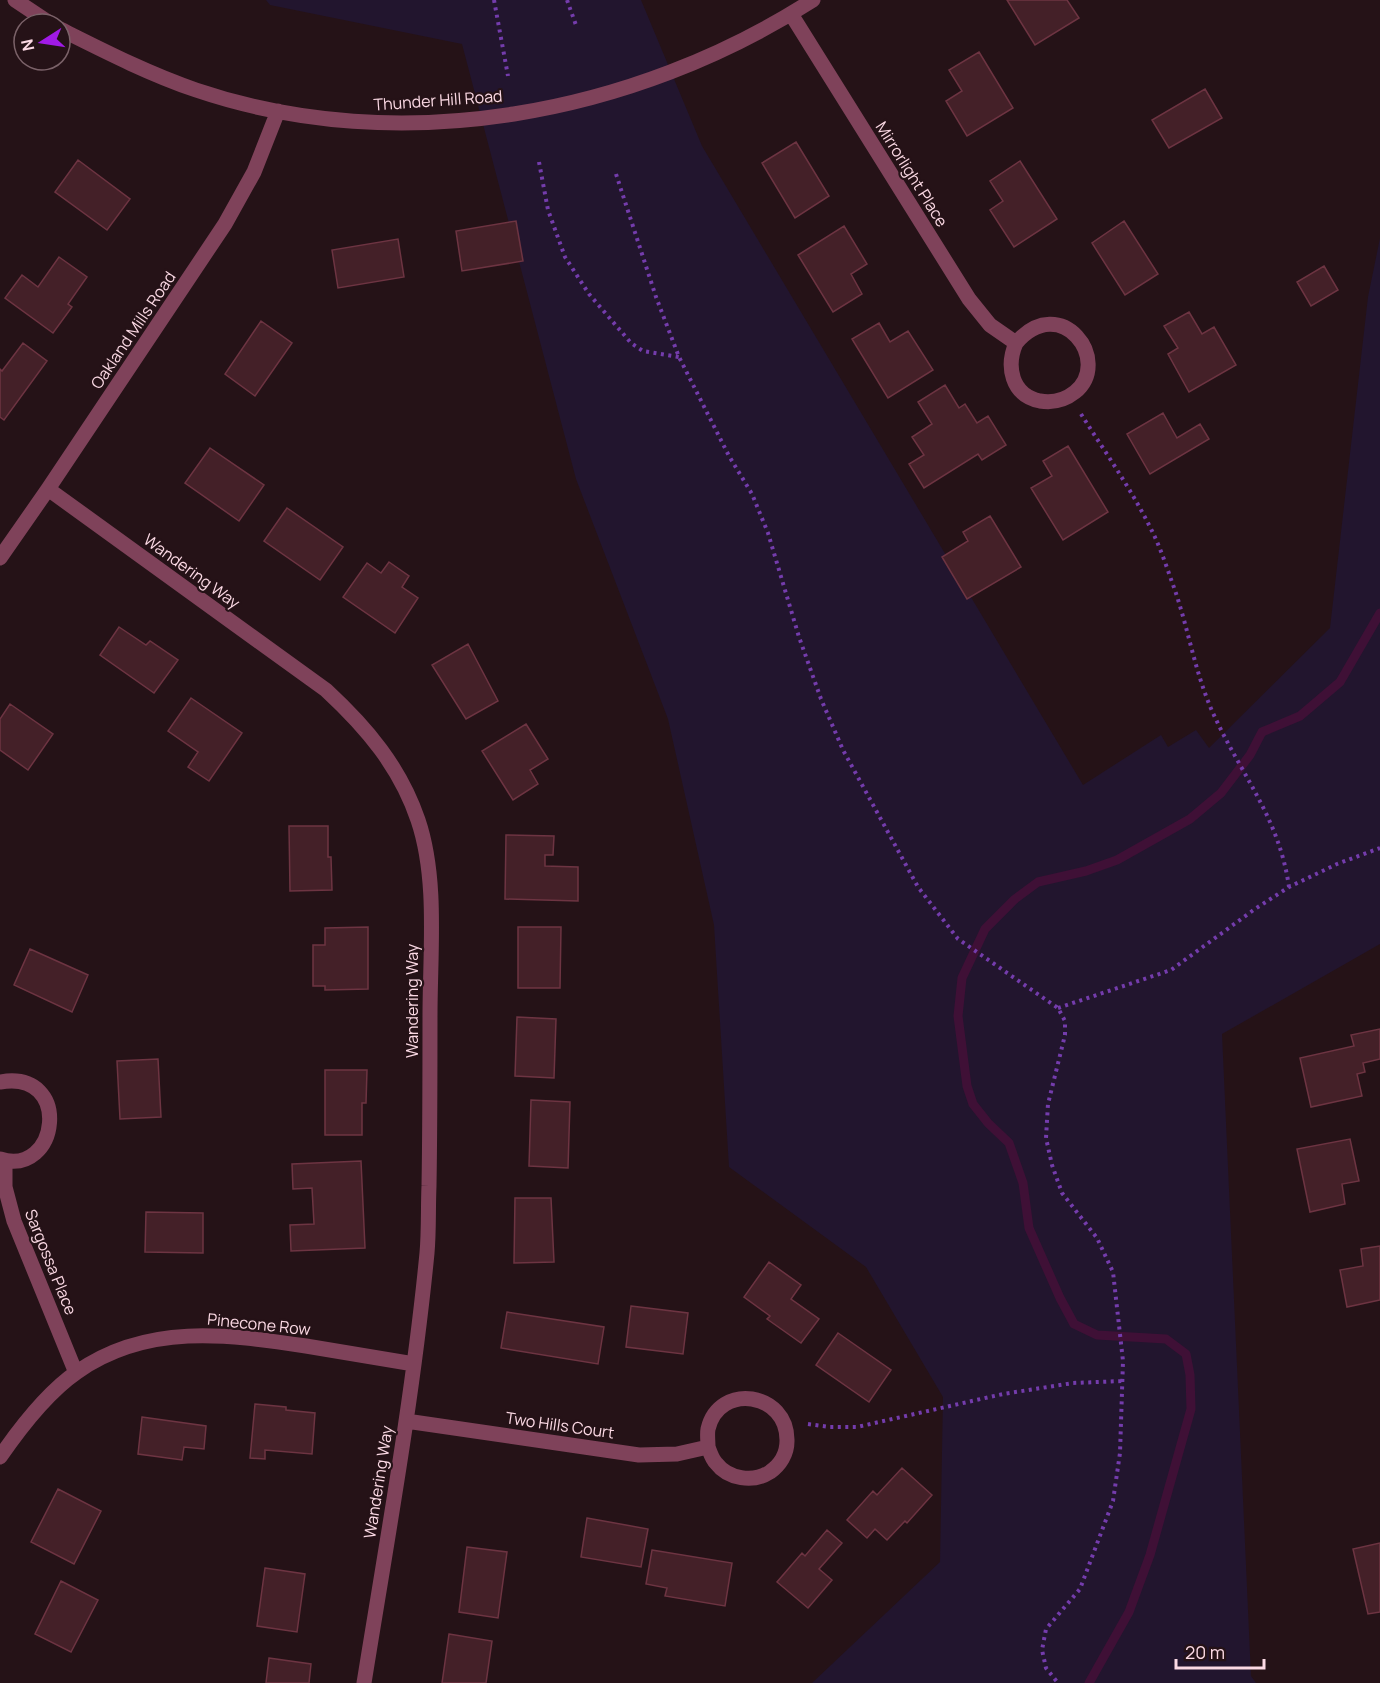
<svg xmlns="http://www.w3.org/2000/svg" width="1380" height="1683" font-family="Manrope,sans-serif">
  <rect width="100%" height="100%" fill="#251217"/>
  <path fill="#22152e" d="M266,0H641L702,146L1083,785L1161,735L1168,747L1196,730L1209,748L1330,628L1368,297L1380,238V944L1222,1034L1251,1676L1256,1683H812L940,1562L943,1397L866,1267L729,1167L714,925L668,719L576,479L462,44L270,5Z"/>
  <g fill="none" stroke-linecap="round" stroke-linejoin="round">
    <path stroke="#3f1036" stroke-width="9" d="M1089,1683L1129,1612L1150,1555L1191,1409L1190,1375L1186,1354L1166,1339L1097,1335L1074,1324L1060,1298L1029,1228L1023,1183L1009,1143L988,1123L973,1104L967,1086L958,1016L962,978L985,929L1015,899L1038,882L1086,871L1117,860L1190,819L1221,793L1250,755L1262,732L1300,716L1340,682L1380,613"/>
  </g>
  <path fill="#442028" stroke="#6d3442" stroke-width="1.5" d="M1007,0H1067L1079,18L1035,45Z
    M979,52L1013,108L967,136L946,101L962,91L949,70Z
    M1205,89L1222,118L1169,148L1152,120Z
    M796,142L829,196L795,218L762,163Z
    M78,160L130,199L107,230L55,192Z
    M1020,161L1057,219L1014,247L990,210L1003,201L990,181Z
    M516,221L523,261L462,271L456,231Z
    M1124,221L1158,274L1125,295L1092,243Z
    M844,226L867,264L851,274L862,294L833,312L798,255Z
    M398,239L404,277L338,288L332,250Z
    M59,257L87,277L68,304L72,307L53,333L5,298L22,275L38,287Z
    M1324,266L1338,290L1311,306L1297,282Z
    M1189,312L1202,334L1214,327L1236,365L1189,392L1168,354L1178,348L1164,326Z
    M261,321L292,343L255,396L225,374Z
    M879,323L890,342L908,331L933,370L888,398L852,339Z
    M23,343L47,361L4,420L0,417V369L2,371Z
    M945,385L959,408L965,404L977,423L988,416L1006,445L982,460L978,454L924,488L909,464L924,455L912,437L932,424L918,402Z
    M1163,413L1177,438L1200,424L1209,439L1150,474L1127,434Z
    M1068,446L1108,512L1063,540L1031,488L1052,476L1043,461Z
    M210,448L264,485L239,521L185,483Z
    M287,508L343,547L320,580L264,541Z
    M990,516L1021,567L967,599L942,557L968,541L963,532Z
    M389,562L409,576L402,587L418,598L395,633L343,597L367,563L381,573Z
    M119,627L146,645L150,641L178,660L154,693L100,655Z
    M468,644L498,701L466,719L432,665Z
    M191,698L242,733L209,781L188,767L198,752L168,731Z
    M10,704L53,734L28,770L0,750V719Z
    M526,724L548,759L530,770L538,784L513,800L482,751Z
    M289,826H328V857H331L332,890L290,891Z
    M506,835L554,836L553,855H545V866L578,867V901L505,899Z
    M368,927V989L325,990V986H313V945H325V928Z
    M518,927H561L560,988H518Z
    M30,949L88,975L72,1012L14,985Z
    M517,1017L556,1019L554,1078L515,1076Z
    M1380,1029V1059L1363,1063L1365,1072L1357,1074L1362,1096L1311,1107L1300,1058L1354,1046L1351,1035Z
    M158,1059L161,1117L120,1119L117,1061Z
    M325,1070H367L366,1103H362V1135H325Z
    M531,1100L570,1102L568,1168L529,1166Z
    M1350,1139L1359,1181L1342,1184L1345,1204L1310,1212L1297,1149Z
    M361,1161L365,1248L291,1251L290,1225L314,1224L312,1188L293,1189L292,1164Z
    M515,1198H551L554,1262L514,1263Z
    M146,1212L203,1213V1253L145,1252Z
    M1380,1246V1300L1347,1307L1340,1270L1363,1266L1361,1249Z
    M769,1262L801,1285L791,1299L819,1319L801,1343L767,1319L770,1316L744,1297Z
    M631,1306L688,1313L683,1354L626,1347Z
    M507,1312L604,1327L598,1364L501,1348Z
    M838,1333L891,1370L869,1402L816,1365Z
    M255,1404L286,1407V1410L315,1413L312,1454L265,1450V1459L250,1458Z
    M142,1417L206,1426L204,1449L184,1447L182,1460L138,1454Z
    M902,1468L932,1495L907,1523L905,1521L887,1540L875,1529L867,1538L847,1520L873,1491L877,1495Z
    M58,1489L101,1511L74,1564L31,1542Z
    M587,1518L648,1529L641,1567L581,1557Z
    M827,1530L842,1543L819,1569L832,1580L808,1608L777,1582L802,1553L805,1556Z
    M1380,1543V1612L1368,1614L1353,1549Z
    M467,1547L507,1552L498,1618L459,1612Z
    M652,1550L732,1563L725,1606L665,1596L667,1588L646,1584Z
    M265,1568L305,1574L297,1632L257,1626Z
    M61,1581L98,1600L71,1652L35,1634Z
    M449,1634L492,1641L486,1683H442Z
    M269,1658L311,1664L309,1683H266Z"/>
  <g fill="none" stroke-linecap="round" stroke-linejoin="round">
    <path stroke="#743cac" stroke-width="4" stroke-dasharray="3 4.5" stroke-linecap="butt" d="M494,0L508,76
      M567,0L577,28
      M539,162L548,210L565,257L589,294L631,343L643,351L679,357
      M616,174L656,297L679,357L729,456L752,494L768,533L799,637L821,699L843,750L918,887L958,939L1058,1008L1065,1021V1035L1048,1104L1046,1138L1052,1165L1062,1193L1097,1238L1113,1272L1123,1361L1120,1453L1113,1501L1080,1589L1046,1629L1042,1650L1046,1668L1058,1683
      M1081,414C1105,452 1132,490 1152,531C1160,547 1166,565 1172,582C1188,625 1194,671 1213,713C1241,775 1279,817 1289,887
      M1058,1008L1171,970L1255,909L1289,887L1337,864L1380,848
      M808,1424L830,1427H857L1003,1394L1073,1383L1122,1381"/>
    <path stroke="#7f425a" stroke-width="15" d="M15,0L51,24
      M791,14L969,299L990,325L1016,343C1006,366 1011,395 1040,401C1052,403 1065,400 1075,392C1113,361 1061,291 1016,343
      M60,29C104,51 149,74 196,90C400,159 634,115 813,0
      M48,489L326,690C367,728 400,767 418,820C438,879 430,952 430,1015C430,1072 430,1129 429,1186C428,1208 429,1231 427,1253C413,1397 387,1540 364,1683
      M0,558L48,489L225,224L254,172L278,111
      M0,1082C73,1069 59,1178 0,1159
      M5,1161V1187L14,1221L76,1373
      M406,1421L639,1455L677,1454L708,1447C708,1441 707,1434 708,1429C719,1382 788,1392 787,1441C787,1454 780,1465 770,1472C753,1483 728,1479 716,1463C712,1459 710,1452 708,1447
      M0,1457C20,1428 48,1392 77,1372C147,1323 226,1334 306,1346C342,1352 378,1358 414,1364"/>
  </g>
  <g text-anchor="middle" stroke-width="4.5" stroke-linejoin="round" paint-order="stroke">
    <g font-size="16" fill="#fbd9e4" stroke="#251217">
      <text transform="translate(438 100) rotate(-4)" y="6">Thunder Hill Road</text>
      <text transform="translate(912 174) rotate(58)" y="6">Mirrorlight Place</text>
      <text transform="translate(133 330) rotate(-56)" y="6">Oakland Mills Road</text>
      <text transform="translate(192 571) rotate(36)" y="6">Wandering Way</text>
      <text transform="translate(412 1001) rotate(-90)" y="6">Wandering Way</text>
      <text transform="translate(51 1262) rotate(68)" y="6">Sargossa Place</text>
      <text transform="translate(259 1324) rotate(6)" y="6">Pinecone Row</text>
      <text transform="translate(560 1425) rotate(8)" y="6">Two Hills Court</text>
      <text transform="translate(378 1482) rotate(-81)" y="6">Wandering Way</text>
    </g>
  </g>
  <g transform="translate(42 42) rotate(258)"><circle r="28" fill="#251217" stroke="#7b6269" stroke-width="1.5"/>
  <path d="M0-4.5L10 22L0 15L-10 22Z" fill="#a11ae7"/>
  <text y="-9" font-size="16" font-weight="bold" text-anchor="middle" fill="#fbd9e4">N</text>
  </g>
  <path d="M1176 1659v9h88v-9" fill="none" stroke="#fbd9e4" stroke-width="3"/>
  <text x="1185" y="1659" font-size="18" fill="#fbd9e4" stroke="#251217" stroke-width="4.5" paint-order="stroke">20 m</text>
</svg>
